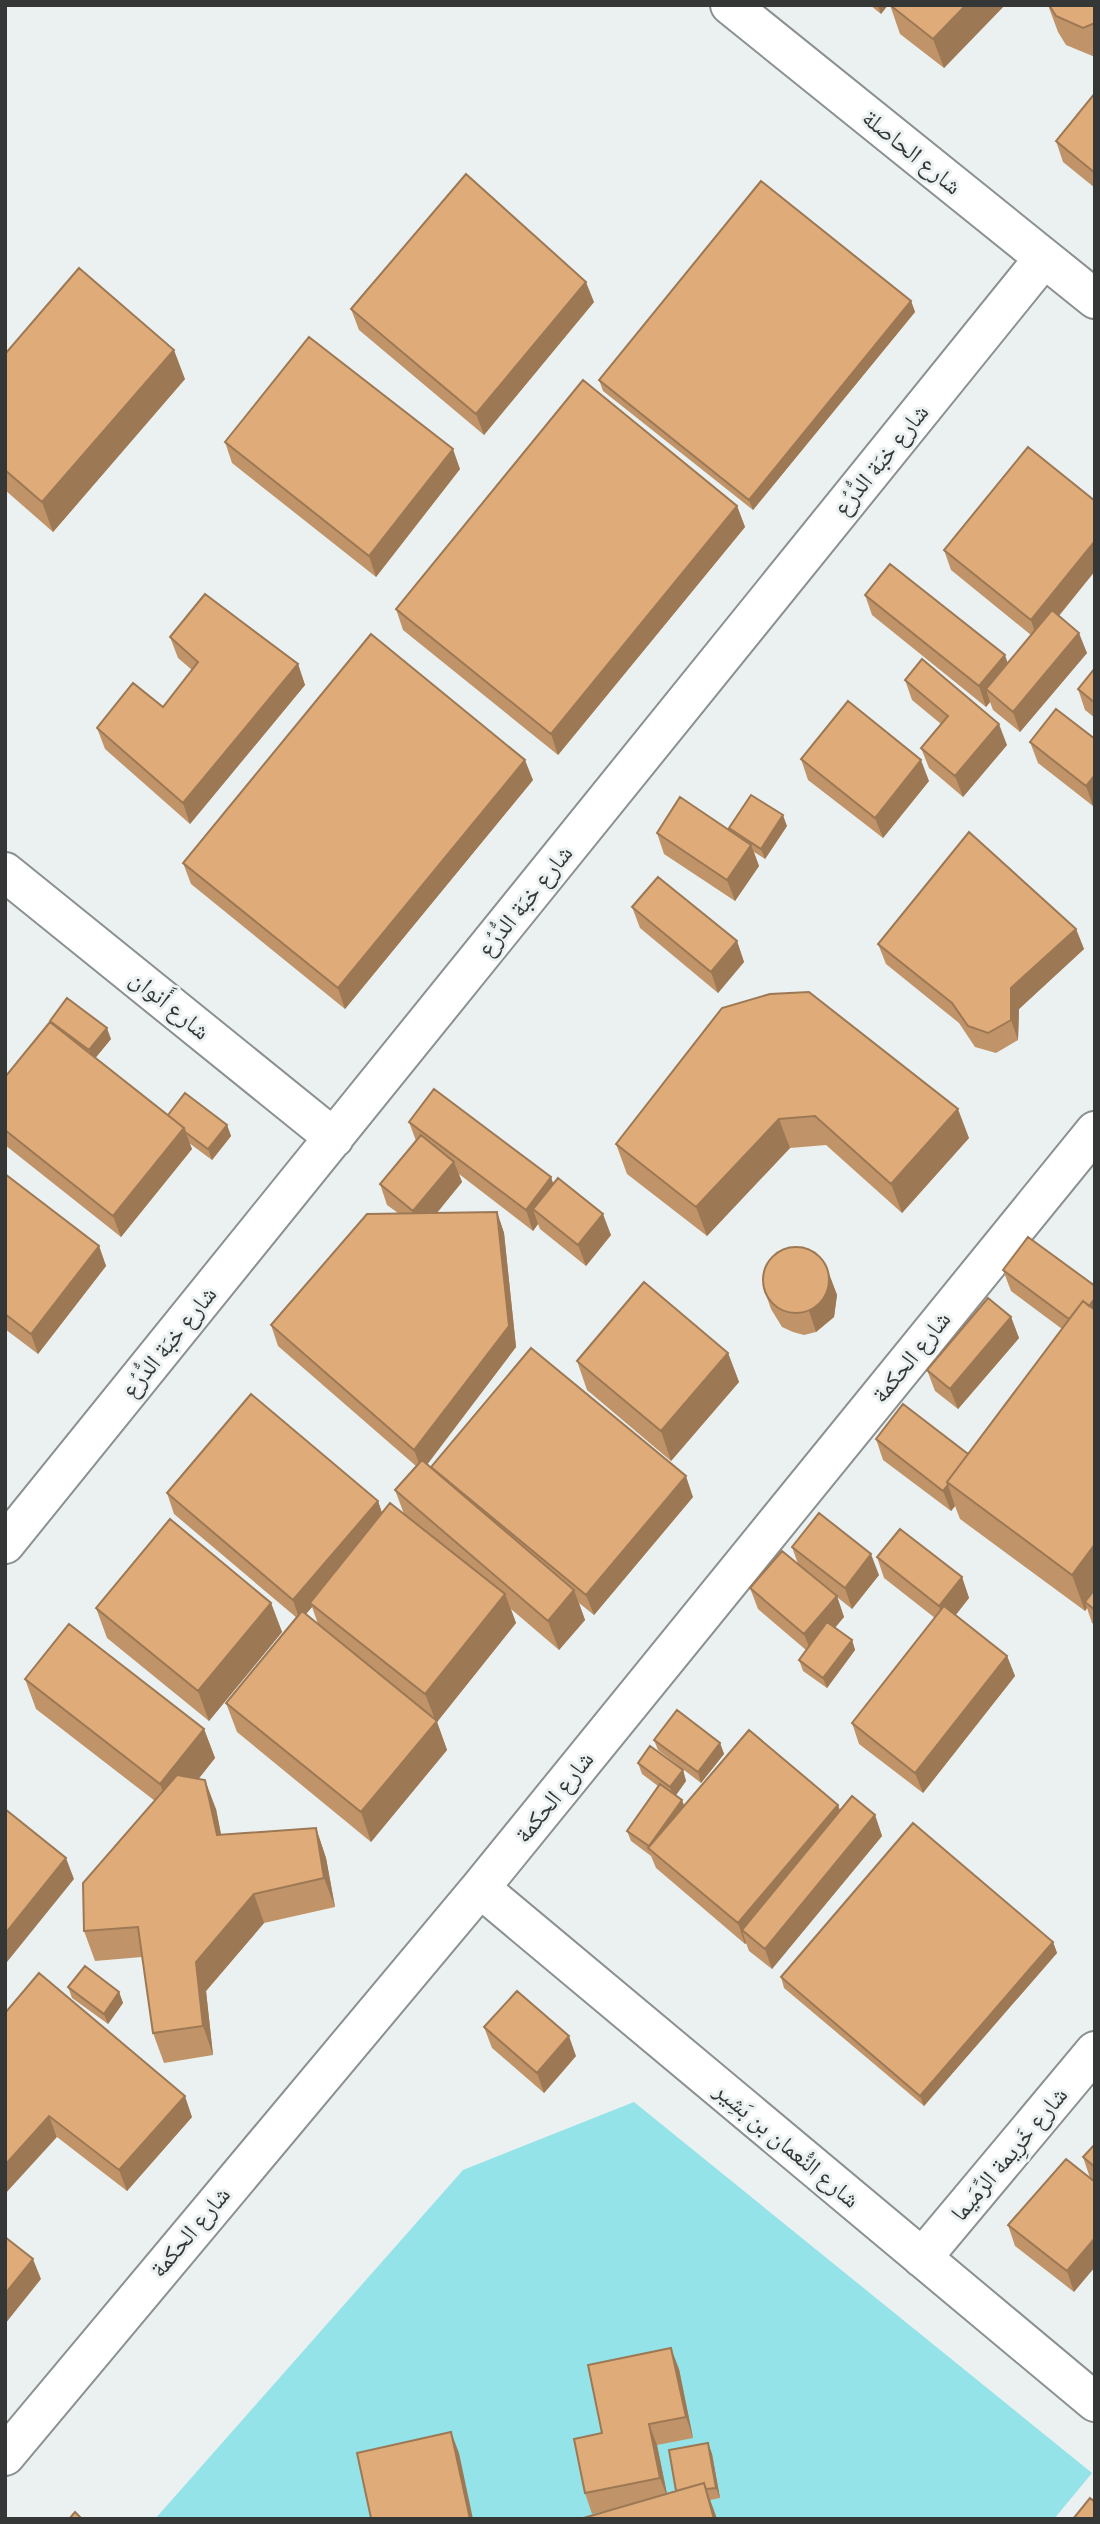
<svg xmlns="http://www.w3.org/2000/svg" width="1100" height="2524" font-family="Signika,'Noto Naskh Arabic',sans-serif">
  <rect width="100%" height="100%" fill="#ebf1f1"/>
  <path fill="#94e3e9" d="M634,2102L1092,2473L1054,2519H155L463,2170Z"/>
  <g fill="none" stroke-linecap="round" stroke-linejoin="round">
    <g stroke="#8b9090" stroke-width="42">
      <path id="street" d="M730,5L1095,299
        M5,872L334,1138
        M5,1544L1044,258
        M480,1888L1095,2402
        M922,2258L1095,2051
        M5,2456L480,1888L1095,1131"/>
    </g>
    <use href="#street" stroke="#fff" stroke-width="38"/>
  </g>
  <path fill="#c09468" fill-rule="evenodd" d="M870,5H888L881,14Z
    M890,5H1005L944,68L900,34Z
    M1048,5H1095V57L1066,45L1058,32Z
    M1095,93V188L1063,162L1056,141Z
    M911,301L915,312L753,510L603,391L599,380Z
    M594,302L484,435L359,330L351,309Z
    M5,354L185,379L53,532L5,490Z
    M225,442L460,469L376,577L232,463Z
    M737,506L745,527L558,755L403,630L396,609Z
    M944,550L1095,571L1059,616L1087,653L1020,732L993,710L990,702L986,707L872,615L865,595L1008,663L1031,635L951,570Z
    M170,637L298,664L305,685L190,824L105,749L97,728L163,707L192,670L178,658Z
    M1095,668V718L1085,710L1078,689Z
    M905,680L1007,745L963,797L929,768L921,748L941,724L912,700Z
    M1095,739V805L1093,806L1038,763L1030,742Z
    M801,759L929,781L883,838L808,780Z
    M533,780L345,1009L191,884L183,863Z
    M787,826L765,859L754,852L759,866L735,901L664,854L657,833L730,831L729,828Z
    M632,907L737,941L744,962L718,993L640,928Z
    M1076,929L1084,949L1019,1009L1018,1040L996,1053L975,1047L959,1023L886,964L878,944Z
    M722,1008L969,1138L902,1213L826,1145L790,1148L707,1236L627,1174L616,1144Z
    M50,1022L111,1039L95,1058L168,1115L227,1125L231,1136L212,1160L189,1143L192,1149L121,1237L5,1145V1077Z
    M409,1122L551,1177L553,1184L611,1235L586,1266L540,1229L538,1224L533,1231L459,1174L462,1182L437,1213L497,1212L504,1233L516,1347L427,1465L432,1469L693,1497L594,1615L579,1603L585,1620L559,1650L511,1609L516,1623L437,1722L447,1750L371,1842L237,1732L226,1703L297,1618L174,1514L167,1493L378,1501L382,1513L404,1514L395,1490L416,1466L278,1346L271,1325L398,1213L387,1205L380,1184L416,1141ZM312,1607L318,1624L306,1614Z
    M5,1174L99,1246L106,1266L38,1354L5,1329Z
    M825,1263L837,1295L834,1317L816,1332L804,1335L793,1332L782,1327L771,1309L764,1289Z
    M1003,1270L1095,1286V1625L1092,1623L1087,1608L1085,1611L960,1519L955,1506L951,1511L883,1460L876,1439L968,1454L1062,1329L1011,1291Z
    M1011,1317L1019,1338L958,1409L935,1391L927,1370Z
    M728,1353L739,1382L671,1461L587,1390L577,1361Z
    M792,1547L879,1575L852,1609L837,1597L844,1617L835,1628L852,1640L855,1650L827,1688L803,1671L799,1660L806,1650L758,1609L750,1588L798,1564Z
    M877,1557L962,1577L969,1598L955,1616L1007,1656L1015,1676L923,1793L859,1744L852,1723L935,1618L884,1578Z
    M271,1603L282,1632L209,1721L107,1638L96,1608Z
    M25,1679L204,1729L215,1758L198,1779L216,1809L221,1835L316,1828L326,1858L335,1907L264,1923L206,1991L213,2055L164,2063L153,2033L142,1957L95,1961L84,1931L155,1801L36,1709Z
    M654,1740L720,1743L724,1754L701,1783L658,1750Z
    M638,1763L683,1770L686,1781L676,1795L684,1806L838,1805L840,1811L875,1815L882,1836L772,1969L749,1951L746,1943L745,1944L656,1868L651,1856L631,1841L627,1831L658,1786L642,1774Z
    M1053,1942L1057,1953L924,2106L784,1988L781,1977Z
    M68,1987L119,1992L123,2003L108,2024L72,1998Z
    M5,2013L192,2117L127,2191L57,2137Z
    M484,2027L576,2056L544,2093L492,2048Z
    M1095,2144V2181L1090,2178L1083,2157Z
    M1066,2159L1074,2292L1015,2246L1008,2225Z
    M679,2369L693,2438L657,2445L667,2494L676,2491L708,2443L712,2454L720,2498L710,2500L717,2519H580L605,2511L592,2514L585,2493L602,2433Z"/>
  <path fill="#9c7855" d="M878,5H888L881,14Z
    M966,5H1005L944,68L933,39Z
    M586,282L594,302L484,435L476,414Z
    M911,301L915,312L753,510L749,500Z
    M174,350L185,379L53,532L42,502Z
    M453,449L460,469L376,577L369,556Z
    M737,506L745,527L558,755L551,734Z
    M1095,541V571L1038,641L1031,620Z
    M1079,633L1087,653L1020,732L1013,712Z
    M1005,655L1012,675L986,689L990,702L986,707L979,686Z
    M298,664L305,685L190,824L183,803Z
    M999,724L1007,745L963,797L955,776Z
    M525,760L533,780L345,1009L338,988Z
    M921,760L929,781L883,838L875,818Z
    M1095,775V805L1093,806L1086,786Z
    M783,815L787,826L765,859L761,849Z
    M751,845L759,866L735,901L727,880Z
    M1076,929L1084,949L1019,1009L1018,1040L1011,1020V988Z
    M737,941L744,962L718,993L711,972Z
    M107,1028L111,1039L93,1061L89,1050Z
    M958,1109L969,1138L902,1213L891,1184Z
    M779,1119L790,1148L707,1236L696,1207Z
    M227,1125L231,1136L212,1160L208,1149Z
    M184,1128L192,1149L121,1237L113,1216Z
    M454,1162L462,1182L421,1232L413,1211Z
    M551,1177L558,1198L533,1209L538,1224L533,1231L526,1210Z
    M497,1212L504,1233L516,1347L422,1471L414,1450Z
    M603,1214L611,1235L586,1266L578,1245Z
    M99,1246L106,1266L38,1354L31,1334Z
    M829,1274L837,1295L834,1317L816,1332L809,1311Z
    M1095,1298V1329L1076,1323Z
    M1011,1317L1019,1338L958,1409L950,1389Z
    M728,1353L739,1382L671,1461L661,1431Z
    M686,1476L693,1497L594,1615L586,1595Z
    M948,1485L955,1506L951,1511L943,1491Z
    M378,1501L385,1522L310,1603L312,1607L300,1621L293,1600Z
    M1095,1544V1598L1085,1602L1087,1608L1085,1611L1072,1575Z
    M871,1554L879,1575L852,1609L845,1588Z
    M962,1577L969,1598L946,1627L939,1606Z
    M574,1590L585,1620L559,1650L548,1621Z
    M505,1594L516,1623L437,1722L447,1750L371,1842L361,1812L436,1722L425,1694Z
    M837,1596L844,1617L812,1654L804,1634Z
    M271,1603L282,1632L209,1721L198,1691Z
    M852,1640L855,1650L827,1688L823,1678Z
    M1007,1656L1015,1676L923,1793L915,1773Z
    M204,1729L215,1758L171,1814L160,1784Z
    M720,1743L724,1754L701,1783L698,1772Z
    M683,1770L686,1781L674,1798L670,1787Z
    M205,1780L216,1809L227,1864L217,1835Z
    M682,1800L686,1810L649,1846Z
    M838,1805L846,1826L742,1930L746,1943L745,1944L738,1923Z
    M875,1815L882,1836L772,1969L765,1949Z
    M316,1828L326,1858L335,1907L324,1878Z
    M66,1858L74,1879L7,1962L5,1957V1934Z
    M254,1894L264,1923L206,1991L213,2055L203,2026L196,1962Z
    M1053,1942L1057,1953L924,2106L920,2096Z
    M119,1992L123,2003L108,2024L104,2014Z
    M569,2036L576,2056L544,2093L537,2073Z
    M185,2096L192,2117L127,2191L119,2170Z
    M49,2116L57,2137L5,2194V2165Z
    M1095,2238V2267L1074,2292L1067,2271Z
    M33,2259L41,2279L5,2324V2294Z
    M671,2348L679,2369L693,2438L686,2417Z
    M649,2424L657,2445L668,2499L660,2478Z
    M451,2432L459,2453L473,2519H470Z
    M708,2443L712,2454L720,2498L716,2488Z
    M704,2483L717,2519H714Z"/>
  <path fill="#dfac79" stroke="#9c7855" stroke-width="2" d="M890,5H966L933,39Z
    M1049,5H1095V23L1083,28L1056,16Z
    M1095,93V173L1056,141Z
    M466,174L586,282L476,414L351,309Z
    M761,181L911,301L749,500L599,380Z
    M79,268L174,350L42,502L5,470V354Z
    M309,337L453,449L369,556L225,442Z
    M583,380L737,506L551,734L396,609Z
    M1028,447L1095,501V541L1031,620L944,550Z
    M890,564L1005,655L979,686L865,595Z
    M205,594L298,664L183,803L97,728L133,683L163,707L198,662L170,637Z
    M1052,610L1079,633L1013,712L986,689Z
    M371,634L525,760L338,988L183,863Z
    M922,659L999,724L955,776L921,748L948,716L905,680Z
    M1095,668V703L1078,689Z
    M848,701L921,760L875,818L801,759Z
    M1056,709L1095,739V775L1086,786L1030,742Z
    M751,795L783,815L761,849L729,828Z
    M680,797L751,845L727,880L657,833Z
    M969,832L1076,929L1011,988V1020L988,1033L968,1026L952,1003L878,944Z
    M658,877L737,941L711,972L632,907Z
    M809,992L958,1109L891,1184L815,1116L779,1119L696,1207L616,1144L722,1008L770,994Z
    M67,998L107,1028L89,1050L50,1021Z
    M50,1022L184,1128L113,1216L5,1130V1077Z
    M434,1089L551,1177L526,1210L409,1122Z
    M185,1093L227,1125L208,1149L185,1132L184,1128L168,1115Z
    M421,1135L454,1162L413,1211L380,1184Z
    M5,1174L99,1246L31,1334L5,1314Z
    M558,1178L603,1214L578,1245L533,1209Z
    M497,1212L509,1326L414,1450L271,1325L367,1214Z
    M1028,1237L1095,1286V1298L1089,1306L1083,1301L1069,1319L1003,1270Z
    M763 1280a33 33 0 1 1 66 0a33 33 0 1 1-66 0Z
    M644,1282L728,1353L661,1431L577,1361Z
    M988,1298L1011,1317L950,1389L927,1370Z
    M1083,1301L1095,1310V1544L1072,1575L947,1482Z
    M531,1348L686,1476L586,1595L431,1467Z
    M251,1394L378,1501L293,1600L167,1493Z
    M903,1404L968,1454L947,1482L948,1485L943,1491L876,1439Z
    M422,1460L574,1590L548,1621L395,1490Z
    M390,1503L505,1594L425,1694L310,1603Z
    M819,1513L871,1554L845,1588L792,1547Z
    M170,1519L271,1603L198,1691L96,1608Z
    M900,1529L962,1577L939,1606L877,1557Z
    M782,1551L837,1596L804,1634L750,1588Z
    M1095,1589V1610L1085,1602Z
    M944,1606L1007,1656L915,1773L852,1723Z
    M302,1611L437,1721L361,1812L226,1703Z
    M827,1622L852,1640L823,1678L799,1660Z
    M69,1624L204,1729L160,1784L25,1679Z
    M677,1710L720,1743L698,1772L654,1740Z
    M749,1730L838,1805L738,1923L648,1848Z
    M650,1746L683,1770L670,1787L638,1763Z
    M177,1775L205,1780L217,1835L316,1828L324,1878L254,1894L196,1962L203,2026L153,2033L138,1927L84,1931L83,1883Z
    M660,1784L682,1800L649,1846L627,1831Z
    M852,1796L875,1815L765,1949L742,1930Z
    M5,1809L66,1858L5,1934Z
    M913,1823L1053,1942L920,2096L781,1977Z
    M85,1966L119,1992L104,2014L68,1987Z
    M39,1973L185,2096L119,2170L49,2116L5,2165V2013Z
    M517,1991L569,2036L537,2073L484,2027Z
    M1095,2144V2167L1083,2157Z
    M1066,2159L1095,2182V2238L1067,2271L1008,2225Z
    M5,2237L33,2259L5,2294Z
    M671,2348L686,2417L649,2424L660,2478L585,2493L574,2439L602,2433L588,2365Z
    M451,2432L470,2519H367L371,2518L357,2453Z
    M708,2443L716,2488L706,2489L704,2483L676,2491L669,2450Z
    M704,2483L714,2519H580Z
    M1090,2498L1095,2502V2519H1073Z
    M75,2512L82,2519H69Z"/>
  <g text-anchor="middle" stroke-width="6" stroke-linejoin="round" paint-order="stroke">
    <g font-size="24" fill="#353737" stroke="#ebf1f1">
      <text transform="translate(912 152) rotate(39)" y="8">شارع الحاصلة</text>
      <text transform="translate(881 460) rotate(-51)" y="8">شارع خبَة الدُّرُع</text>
      <text transform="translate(525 901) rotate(-51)" y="8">شارع خبَة الدُّرُع</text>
      <text transform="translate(170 1005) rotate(39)" y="8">شارع أَنوان</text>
      <text transform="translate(169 1342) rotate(-51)" y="8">شارع خبَة الدُّرُع</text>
      <text transform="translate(911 1357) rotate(-51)" y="8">شارع الحكمة</text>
      <text transform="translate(554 1797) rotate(-51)" y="8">شارع الحكمة</text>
      <text transform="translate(787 2145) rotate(40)" y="8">شارع النُّعمان بن بَشِير</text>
      <text transform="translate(1009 2154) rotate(-50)" y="8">شارع خَرِيمة الرِّمَيما</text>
      <text transform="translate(190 2232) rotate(-50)" y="8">شارع الحكمة</text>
    </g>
  </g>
  <rect width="1100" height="2524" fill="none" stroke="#353737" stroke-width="14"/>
</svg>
